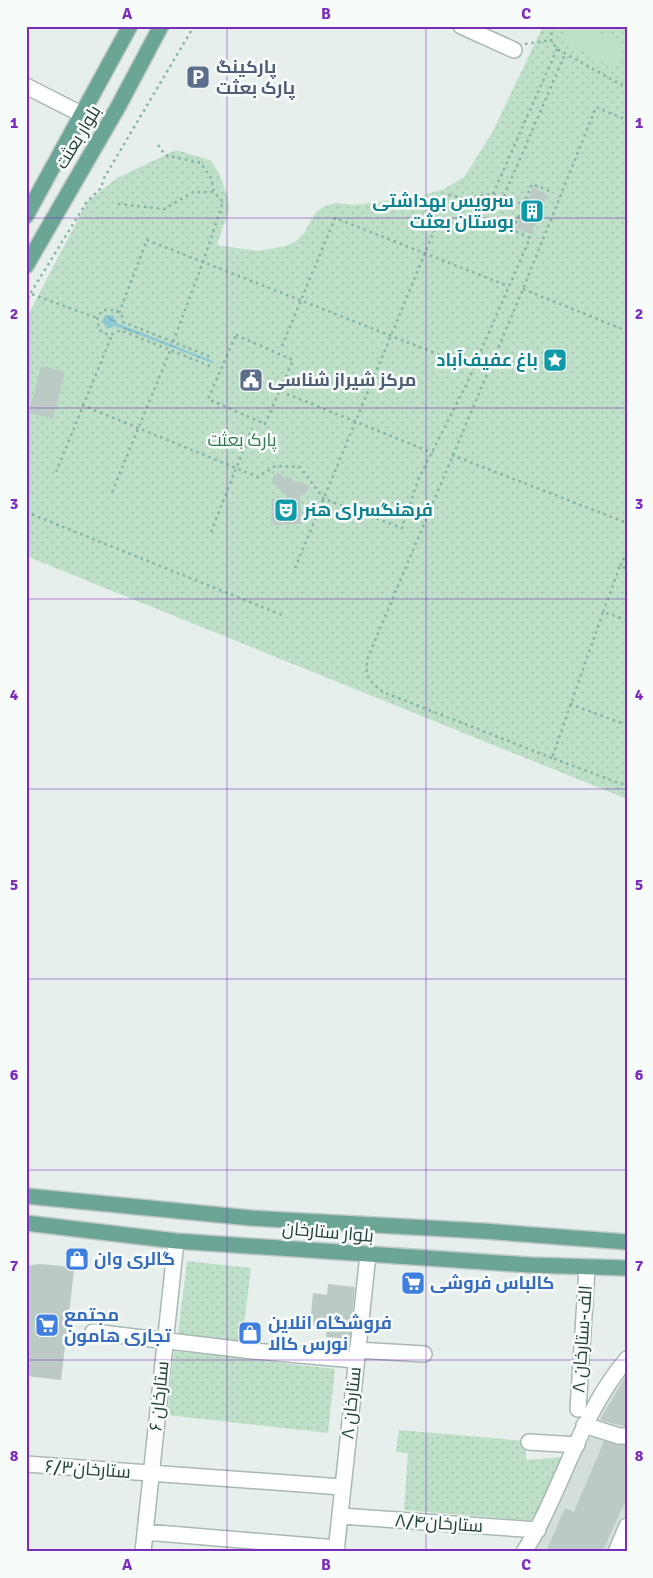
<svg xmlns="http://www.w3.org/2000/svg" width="653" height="1578" font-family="Signika,Cairo,sans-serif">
  <defs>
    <pattern id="park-dots" width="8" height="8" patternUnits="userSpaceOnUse" patternTransform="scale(1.25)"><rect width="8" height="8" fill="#bfe0c8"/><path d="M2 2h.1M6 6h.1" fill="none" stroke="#a4c1ad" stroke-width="1.8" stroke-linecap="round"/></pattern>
    <pattern id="water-waves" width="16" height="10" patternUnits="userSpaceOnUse" patternTransform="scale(1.25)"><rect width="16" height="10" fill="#8ec9d4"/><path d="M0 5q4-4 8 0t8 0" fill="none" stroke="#74a5ad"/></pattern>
  </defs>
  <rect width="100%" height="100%" fill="#e6efeb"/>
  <path fill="#d4dfda" d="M627,1363V1552H527L586,1430Z"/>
  <path fill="url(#park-dots)" d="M543,26H627V799L26,556V319L87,202L117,178L176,150L210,160L219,173L228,198L229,210L217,245L258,251L286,246L295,242L304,233L316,212L325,206L336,203L354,205L421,196L444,189L464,177L492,133Z
    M187,1261L251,1268L242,1341L178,1334Z
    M174,1351L335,1369L328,1433L167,1415Z
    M399,1430L526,1441V1460L566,1457L536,1521L404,1510L408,1453L396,1452Z"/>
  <path fill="#bfe0c8" d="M570,26H586L625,47L614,68L562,40Z"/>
  <path fill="url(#water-waves)" d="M106,315H113L117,323L213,361L212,363L116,326L107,329L102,321Z"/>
  <path fill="#bbcac4" d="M533,188L547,195L531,234L516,228Z
    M41,366L65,372L53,419L29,413Z
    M278,473L286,479L290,477L295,482L304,483L309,486L306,493L300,496L302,524L271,525L272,499H290L273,483V476Z
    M39,1264L63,1266L74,1271L61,1380L26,1376V1274L27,1266Z
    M328,1284L355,1287L350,1339L326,1337L327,1327L310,1325L313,1293L327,1295Z
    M627,1375V1427L600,1420L624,1379Z
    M604,1441L627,1445V1498L602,1552H546L565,1508L574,1512Z"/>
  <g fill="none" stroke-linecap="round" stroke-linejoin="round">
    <g stroke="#a8b8b2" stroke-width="18">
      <path id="minor" d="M461,26L514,50
        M26,86L83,115
        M93,1332L253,1351L355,1360
        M357,1350L424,1354
        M578,1409L587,1269
        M584,1425L619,1436H627
        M529,1442L577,1445
        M26,1464L342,1487
        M341,1516L538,1530
        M145,1532L337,1548
        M143,1552L176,1241
        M336,1552L368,1255
        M524,1552C563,1490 579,1415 627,1359
        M616,1552L627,1526"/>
    </g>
    <g stroke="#c2cac8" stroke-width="18">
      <path id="major" d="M26,216L130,26
        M26,266L118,107L161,26
        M26,1196L251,1218L483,1231L627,1242
        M26,1223L176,1241L530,1265L627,1268"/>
    </g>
    <path stroke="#86b3a5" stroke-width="2.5" stroke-dasharray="2.5 4" stroke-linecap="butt" d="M552,26L551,40L557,49L627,88
      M525,44L551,40
      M158,145L165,155L201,163L211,178L214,192
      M493,194L557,49
      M504,196L565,54
      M118,204L164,209L193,192H214L223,202L203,262L173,342
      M523,289L627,331
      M26,292L97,318
      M26,305L30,294L86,203L101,188L104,178L194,26
      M119,313L147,240L473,368
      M236,335L293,360L265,424L208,399Z
      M282,346L335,218L508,286
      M210,366L120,330C113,336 105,336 99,329L97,317L103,310H116L122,316L123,322L213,358
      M287,394L433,453
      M82,405L258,477L275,466L300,467L324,499L402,528L418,480L467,383L530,238L513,230L532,184L550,191
      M452,455L627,523
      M56,472L112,335
      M112,492L170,351
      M26,512L282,615
      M211,532L252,428
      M620,566L627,552
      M295,568L449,195L463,198L493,194L523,204
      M603,612L620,566L627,569
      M627,620L603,612L552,758L627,786
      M570,704L627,725
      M552,758L383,692C368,680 364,676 368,657L523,289L596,107L627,120"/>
    <use href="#minor" stroke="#fff" stroke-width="15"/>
    <use href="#major" stroke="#6aa596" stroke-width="15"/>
  </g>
  <path fill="none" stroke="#7b2cbf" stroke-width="1" stroke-opacity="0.55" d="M227,26V1552M426,26V1552M26,218H627M26,408H627M26,599H627M26,789H627M26,979H627M26,1170H627M26,1360H627"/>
  <defs>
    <g id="parking-square" transform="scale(1.25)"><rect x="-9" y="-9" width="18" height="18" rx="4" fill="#5c6f8a" stroke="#f7fbf9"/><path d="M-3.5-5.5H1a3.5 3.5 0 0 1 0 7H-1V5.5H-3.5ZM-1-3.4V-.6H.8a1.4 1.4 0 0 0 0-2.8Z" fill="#fff"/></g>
    <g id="building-square" transform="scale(1.25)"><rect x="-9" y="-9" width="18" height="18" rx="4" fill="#0f9aa8" stroke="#f7fbf9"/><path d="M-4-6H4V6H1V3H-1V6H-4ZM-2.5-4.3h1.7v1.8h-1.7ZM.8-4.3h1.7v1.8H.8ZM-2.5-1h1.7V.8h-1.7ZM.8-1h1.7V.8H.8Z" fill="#fff"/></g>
    <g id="sight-square" transform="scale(1.25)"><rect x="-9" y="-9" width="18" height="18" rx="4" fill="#0f9aa8" stroke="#f7fbf9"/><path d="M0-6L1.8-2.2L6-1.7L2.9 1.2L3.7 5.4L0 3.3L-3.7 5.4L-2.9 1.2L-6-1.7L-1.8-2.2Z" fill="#fff"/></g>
    <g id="civic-square" transform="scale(1.25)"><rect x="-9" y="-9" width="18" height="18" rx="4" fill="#5c6f8a" stroke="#f7fbf9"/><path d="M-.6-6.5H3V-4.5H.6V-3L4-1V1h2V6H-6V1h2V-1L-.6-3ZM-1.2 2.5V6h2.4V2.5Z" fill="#fff"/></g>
    <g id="theatre-square" transform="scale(1.25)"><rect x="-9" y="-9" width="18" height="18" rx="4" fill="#0f9aa8" stroke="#f7fbf9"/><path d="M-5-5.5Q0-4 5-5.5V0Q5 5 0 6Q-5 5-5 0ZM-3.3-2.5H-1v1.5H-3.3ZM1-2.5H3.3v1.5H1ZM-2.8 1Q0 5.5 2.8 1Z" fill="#fff"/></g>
    <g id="shop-square" transform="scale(1.25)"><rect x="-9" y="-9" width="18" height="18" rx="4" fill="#3f7fe0" stroke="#f7fbf9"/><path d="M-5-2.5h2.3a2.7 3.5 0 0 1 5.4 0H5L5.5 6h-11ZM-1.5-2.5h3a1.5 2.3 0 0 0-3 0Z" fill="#fff"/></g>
    <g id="supermarket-square" transform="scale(1.25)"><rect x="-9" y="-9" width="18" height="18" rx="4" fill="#3f7fe0" stroke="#f7fbf9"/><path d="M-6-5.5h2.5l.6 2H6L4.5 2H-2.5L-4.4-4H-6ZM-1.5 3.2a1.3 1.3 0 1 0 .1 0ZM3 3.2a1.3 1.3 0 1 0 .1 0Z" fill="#fff"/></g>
  </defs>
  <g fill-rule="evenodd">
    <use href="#parking-square" x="198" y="77"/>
    <use href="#building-square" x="532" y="211"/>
    <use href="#sight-square" x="555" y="360"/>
    <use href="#civic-square" x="251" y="380"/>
    <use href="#theatre-square" x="286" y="510"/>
    <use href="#shop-square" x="77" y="1259"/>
    <use href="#supermarket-square" x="413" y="1283"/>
    <use href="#supermarket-square" x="47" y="1325"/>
    <use href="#shop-square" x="250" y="1333"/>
  </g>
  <g text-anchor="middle" stroke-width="5" stroke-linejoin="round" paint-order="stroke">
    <g font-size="18" font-weight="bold" fill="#4e5e75" stroke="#f7fbf9" text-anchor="start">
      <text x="216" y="73">پارکینگ<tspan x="216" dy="21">پارک بعثت</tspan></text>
      <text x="268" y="386">مرکز شیراز شناسی</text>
    </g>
    <g font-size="18" fill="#24423a" stroke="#f7fbf9">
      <text transform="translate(78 137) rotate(-59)" y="6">بلوار بعثت</text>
      <text transform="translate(328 1232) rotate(5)" y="6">بلوار ستارخان</text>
      <text transform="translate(582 1339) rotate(-86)" y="6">۸ الف-ستارخان</text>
      <text transform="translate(159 1396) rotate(-84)" y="6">ستارخان ۶</text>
      <text transform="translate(351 1403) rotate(-84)" y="6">ستارخان ۸</text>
      <text transform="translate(88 1469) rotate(4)" y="6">ستارخان۶/۳</text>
      <text transform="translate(439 1523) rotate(4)" y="6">ستارخان۸/۴</text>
    </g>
    <g font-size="18" font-weight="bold" fill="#0d838f" stroke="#f7fbf9" text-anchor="end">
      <text x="514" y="207">سرویس بهداشتی<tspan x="514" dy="21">بوستان بعثت</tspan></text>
      <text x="538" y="366">باغ عفیف‌آباد</text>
      <text x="304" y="516" text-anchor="start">فرهنگسرای هنر</text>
    </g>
    <g font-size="18" fill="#2d7a4b" stroke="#f7fbf9">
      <text x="242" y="446">پارک بعثت</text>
    </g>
    <g font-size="18" font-weight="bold" fill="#366cbe" stroke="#f7fbf9" text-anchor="start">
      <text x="94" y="1265">گالری وان</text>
      <text x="430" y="1289">کالباس فروشی</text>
      <text x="64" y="1321">مجتمع<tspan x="64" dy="21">تجاری هامون</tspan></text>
      <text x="268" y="1329">فروشگاه انلاین<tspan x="268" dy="21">نورس کالا</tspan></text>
    </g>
  </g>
  <rect width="653" height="1578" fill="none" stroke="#f7fbf9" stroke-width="55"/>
  <rect x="28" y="28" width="598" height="1522" fill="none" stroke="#7b2cbf" stroke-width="2"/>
  <g font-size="16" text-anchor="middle" font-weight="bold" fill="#7b2cbf">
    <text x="127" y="19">A</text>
    <text x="326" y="19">B</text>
    <text x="526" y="19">C</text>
    <text x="14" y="128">1</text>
    <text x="639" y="128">1</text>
    <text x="14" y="319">2</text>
    <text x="639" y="319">2</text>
    <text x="14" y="509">3</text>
    <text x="639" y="509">3</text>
    <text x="14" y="700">4</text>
    <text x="639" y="700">4</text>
    <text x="14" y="890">5</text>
    <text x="639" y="890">5</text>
    <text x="14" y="1080">6</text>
    <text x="639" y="1080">6</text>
    <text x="14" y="1271">7</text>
    <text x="639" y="1271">7</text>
    <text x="14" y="1461">8</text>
    <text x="639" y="1461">8</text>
    <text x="127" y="1570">A</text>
    <text x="326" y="1570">B</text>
    <text x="526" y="1570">C</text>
  </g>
</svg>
